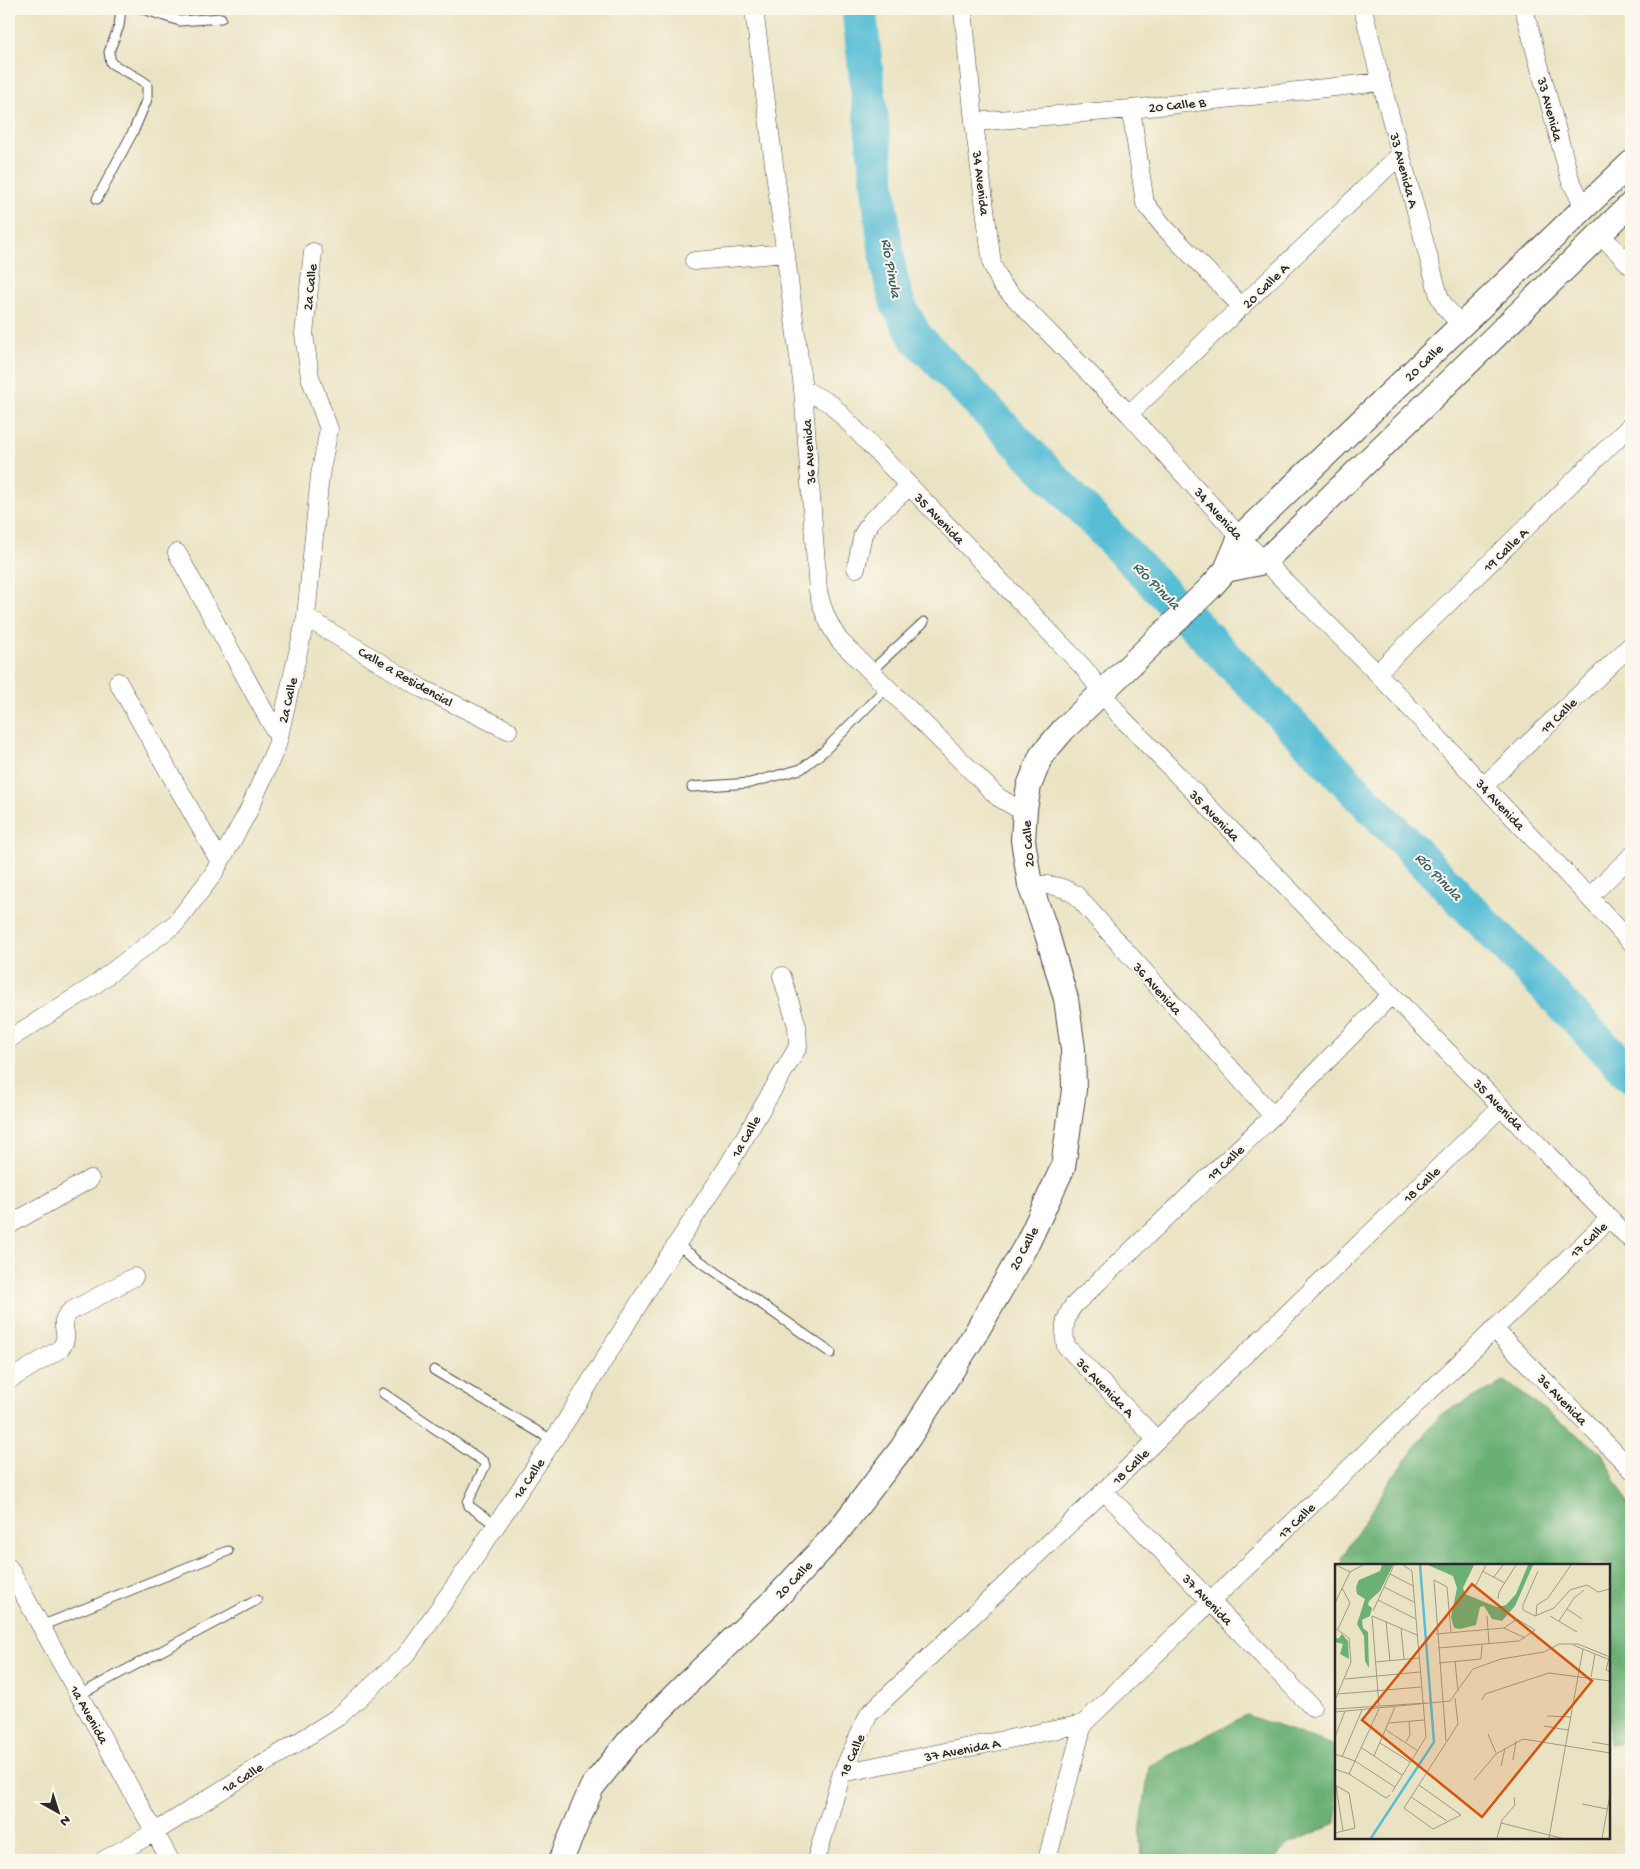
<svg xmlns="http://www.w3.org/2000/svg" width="1640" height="1869" font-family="'Gochi Hand',sans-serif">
  <rect width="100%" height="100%" fill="#fbf7ec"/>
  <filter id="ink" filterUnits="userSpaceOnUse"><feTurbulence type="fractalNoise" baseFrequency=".02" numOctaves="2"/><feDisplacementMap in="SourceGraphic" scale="10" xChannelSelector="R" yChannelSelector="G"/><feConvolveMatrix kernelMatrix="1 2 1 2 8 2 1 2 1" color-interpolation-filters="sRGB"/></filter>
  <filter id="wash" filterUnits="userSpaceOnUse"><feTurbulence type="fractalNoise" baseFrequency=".0096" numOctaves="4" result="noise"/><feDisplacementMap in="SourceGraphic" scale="20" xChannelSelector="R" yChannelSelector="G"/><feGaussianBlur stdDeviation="1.12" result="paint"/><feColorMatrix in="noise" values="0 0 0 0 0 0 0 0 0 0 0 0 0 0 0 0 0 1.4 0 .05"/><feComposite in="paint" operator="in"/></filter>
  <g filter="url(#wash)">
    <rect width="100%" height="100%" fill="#eae3c3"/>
    <path fill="#6bb074" stroke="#4b6e50" d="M1505,1381L1602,1453L1631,1511V1742L1609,1745V1565H1343L1342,1557L1394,1475L1440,1415Z
      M1246,1715L1336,1746V1823L1287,1845L1274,1860H1141L1140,1835L1149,1766Z"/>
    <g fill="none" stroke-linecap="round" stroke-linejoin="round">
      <path stroke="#58bed5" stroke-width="35" d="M859,9L883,229L890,276L898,305L916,337L1631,1075"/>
    </g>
  </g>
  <g filter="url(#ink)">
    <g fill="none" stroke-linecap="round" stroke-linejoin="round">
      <g stroke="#484742" stroke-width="11">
        <path id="lane" d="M143,9L180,21L221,18
          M97,199L134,130L147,99V84C136,75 123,71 111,63L109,52L119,26L121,9
          M871,671L924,622
          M692,787L750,783L801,769L823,752L887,687
          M676,1244L831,1353
          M434,1370L552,1440
          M383,1393L484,1462L485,1466L468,1502L469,1506L496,1525
          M41,1626L228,1551
          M79,1695L257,1600"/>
      </g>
      <g stroke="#484742" stroke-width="19">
        <path id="street" d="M754,9L803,389L818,591C822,610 828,624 839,640L998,797L1015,807L1025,809
          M963,9L974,122L992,264L1001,284L1129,414L1240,537L1377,673L1631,942
          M1363,9L1381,82L1439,296L1445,307L1461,325
          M1524,9L1570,179L1584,207
          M1131,109L1145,203L1164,227L1242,307
          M974,122L1131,109L1381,82
          M1600,234L1631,266
          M694,261L786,253
          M803,389L831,404L1083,667L1120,716L1631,1240
          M1129,414L1401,154
          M177,553L279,738
          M856,568L863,534L872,520L910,486
          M306,617L421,688L508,730
          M1377,673L1631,425
          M118,682L220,862
          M1484,786L1631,645
          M1030,885C1048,884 1060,885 1076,895L1273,1116
          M1589,897L1631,856
          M9,1039L92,987L176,923L212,876L248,812L277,745L306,617L320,475L329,429L310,377L304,334L313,252
          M9,1225L90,1179
          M1494,1329L1631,1469
          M9,1380L60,1349C74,1332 54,1325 71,1311L134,1277
          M1157,1440L1066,1346C1063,1331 1064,1319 1073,1306L1273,1116L1391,995
          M1104,1491L1312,1707
          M9,1568L170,1860
          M842,1773L1083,1724
          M104,1860L155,1832L338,1717L406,1655L471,1563L566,1421L659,1271L726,1169L798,1047L797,1026L782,976
          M816,1860L842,1773L869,1714L1104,1491L1501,1107
          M1047,1860L1083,1724L1610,1218"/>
      </g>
      <g stroke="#484742" stroke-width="26">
        <path id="secondary" d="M1226,570L1264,562L1631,204
          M561,1860L592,1787L629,1741L681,1689L774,1600L836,1534L902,1448L974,1336L1028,1242L1063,1167L1074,1090L1073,1049L1066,999L1047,934L1030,885L1023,840L1025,809L1029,786L1041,756L1063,730L1209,589L1226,570L1240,537L1631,163"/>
      </g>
      <use href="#lane" stroke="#fff" stroke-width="9"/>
      <use href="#street" stroke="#fff" stroke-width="18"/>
      <use href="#secondary" stroke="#fff" stroke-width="24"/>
    </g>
  </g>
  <g text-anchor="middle" stroke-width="4" stroke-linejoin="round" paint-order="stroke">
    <g font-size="14" fill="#2b2b2b" stroke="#fbf7ec">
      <text transform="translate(1177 104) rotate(-6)" y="5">20 Calle B</text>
      <text transform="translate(1551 109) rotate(75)" y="5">33 Avenida</text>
      <text transform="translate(1405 170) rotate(75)" y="5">33 Avenida A</text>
      <text transform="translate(982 183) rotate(83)" y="5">34 Avenida</text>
      <text transform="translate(1265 285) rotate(-44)" y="5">20 Calle A</text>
      <text transform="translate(309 287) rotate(-84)" y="5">2a Calle</text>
      <text transform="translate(1423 362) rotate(-44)" y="5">20 Calle</text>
      <text transform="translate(808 452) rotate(-94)" y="5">36 Avenida</text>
      <text transform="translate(1219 513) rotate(48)" y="5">34 Avenida</text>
      <text transform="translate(940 518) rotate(46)" y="5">35 Avenida</text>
      <text transform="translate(1505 549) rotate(-44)" y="5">19 Calle A</text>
      <text transform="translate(406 676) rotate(30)" y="5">Calle a Residencial</text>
      <text transform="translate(287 700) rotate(-77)" y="5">2a Calle</text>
      <text transform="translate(1558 715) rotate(-44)" y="5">19 Calle</text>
      <text transform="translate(1501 804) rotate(47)" y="5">34 Avenida</text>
      <text transform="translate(1215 815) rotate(46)" y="5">35 Avenida</text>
      <text transform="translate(1027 844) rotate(-94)" y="5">20 Calle</text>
      <text transform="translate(1158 988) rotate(48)" y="5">36 Avenida</text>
      <text transform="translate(1499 1104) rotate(46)" y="5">35 Avenida</text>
      <text transform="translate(745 1136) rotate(-60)" y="5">1a Calle</text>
      <text transform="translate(1225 1162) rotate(-43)" y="5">19 Calle</text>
      <text transform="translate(1421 1184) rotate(-44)" y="5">18 Calle</text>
      <text transform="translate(1588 1239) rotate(-44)" y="5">17 Calle</text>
      <text transform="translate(1023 1248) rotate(-62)" y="5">20 Calle</text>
      <text transform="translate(1106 1387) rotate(46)" y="5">36 Avenida A</text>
      <text transform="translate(1563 1399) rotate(46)" y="5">36 Avenida</text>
      <text transform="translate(1130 1466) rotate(-44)" y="5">18 Calle</text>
      <text transform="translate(528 1478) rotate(-56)" y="5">1a Calle</text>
      <text transform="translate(1296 1520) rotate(-44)" y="5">17 Calle</text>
      <text transform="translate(793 1579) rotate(-46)" y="5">20 Calle</text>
      <text transform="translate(1208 1599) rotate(46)" y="5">37 Avenida</text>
      <text transform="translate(90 1714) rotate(61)" y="5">1a Avenida</text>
      <text transform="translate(962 1749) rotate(-11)" y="5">37 Avenida A</text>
      <text transform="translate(851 1755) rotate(-66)" y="5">18 Calle</text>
      <text transform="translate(242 1777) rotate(-32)" y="5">1a Calle</text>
    </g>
    <g font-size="15" font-style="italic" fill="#3b5e66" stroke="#fbf7ec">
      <text transform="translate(892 268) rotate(80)" y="5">Río Pinula</text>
      <text transform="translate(1157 585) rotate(46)" y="5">Río Pinula</text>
      <text transform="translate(1439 876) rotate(46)" y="5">Río Pinula</text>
    </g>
  </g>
  <g transform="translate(1335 1564)">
    <rect width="275" height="275" fill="#eae3c3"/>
    <path d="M47,1H58L45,27L34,37L33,41L37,44L35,52L27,56L28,64L33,68L34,104L30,97L29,72L22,60L30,35L22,30L21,23L24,16L45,7ZM93,1H139L128,24L130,30L162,43L171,41L181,30L193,1H198L180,42L167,57L157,55L149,42L145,43L141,61L125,65L119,64L116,53L122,24L118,12ZM7,70L13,77L14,95L5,90L8,80L0,78V73L3,75Z" fill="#6bb074"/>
    <path fill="none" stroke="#58bed5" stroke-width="2.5" d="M36,274L99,178L85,1"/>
    <path fill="none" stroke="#9e9986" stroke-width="1" d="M1,1L15,8M147,7L170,19M203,7L188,41V46L200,52L219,44L235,26L252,21L263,28L275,25M55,10L78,22M159,13L168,1M141,21L151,1M49,23L79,38M163,35L164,28L181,1M43,36L81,55M0,39L15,8L28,1M232,45L247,55M38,47L59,1M152,52L154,79M201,52L202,41L213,34L236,1M215,52L242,68M51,57L55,97M224,57L239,34L249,26M0,64L14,74L16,98L0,136M66,64L69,95M169,64L190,74M3,65L15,39L7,24M101,70L169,64L182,55L200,66L184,77L103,84M238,81L275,96M274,94L271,106L275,108M120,97L123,127M40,98L84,94M104,99L146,95L147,80M256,113L260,90M10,115L85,108M3,130L86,123M147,136L150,130L214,109L275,117M44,142L37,52L82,71M0,145L91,139M0,148L115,137L138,105L166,95L209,88L224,80H243L275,93M212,152L236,153M54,159L89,156M209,162L233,166M51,166L83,187M153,170L161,189M0,173L10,147M111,177L99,16L112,23L116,68M71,178L75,171L74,157M257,178L275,181M45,179L75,198M27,184L67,211M0,190L20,197L60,223M39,192L60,143M7,193L27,146M178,196L181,177M166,202L170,184M0,205L14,210L51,234L55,231M14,210L44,145M139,216L161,190L188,175L275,189M0,221L14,229L20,264L0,269M84,221L126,251L98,265L69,244L123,160L120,134M1,222L8,267M57,228L91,173L77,7L68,1M76,233L112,257M247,240L272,245M166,259L226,274M162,274L167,256L180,241L179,233M214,274L248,85M267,274L275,231"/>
    <path fill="#d5540f" fill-opacity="0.15" stroke="#d5540f" stroke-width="2.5" d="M137,20L257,117L147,253L27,156Z"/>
    <rect width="275" height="275" fill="none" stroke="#2b2b2b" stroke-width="2.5"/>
  </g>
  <rect width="1640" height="1869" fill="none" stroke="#fbf7ec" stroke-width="30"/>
  <g transform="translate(58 1812) rotate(141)" stroke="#fbf7ec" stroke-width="4" paint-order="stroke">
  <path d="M0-4L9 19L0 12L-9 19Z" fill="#2b2b2b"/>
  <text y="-8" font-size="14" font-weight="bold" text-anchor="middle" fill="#2b2b2b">N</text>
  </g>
</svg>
